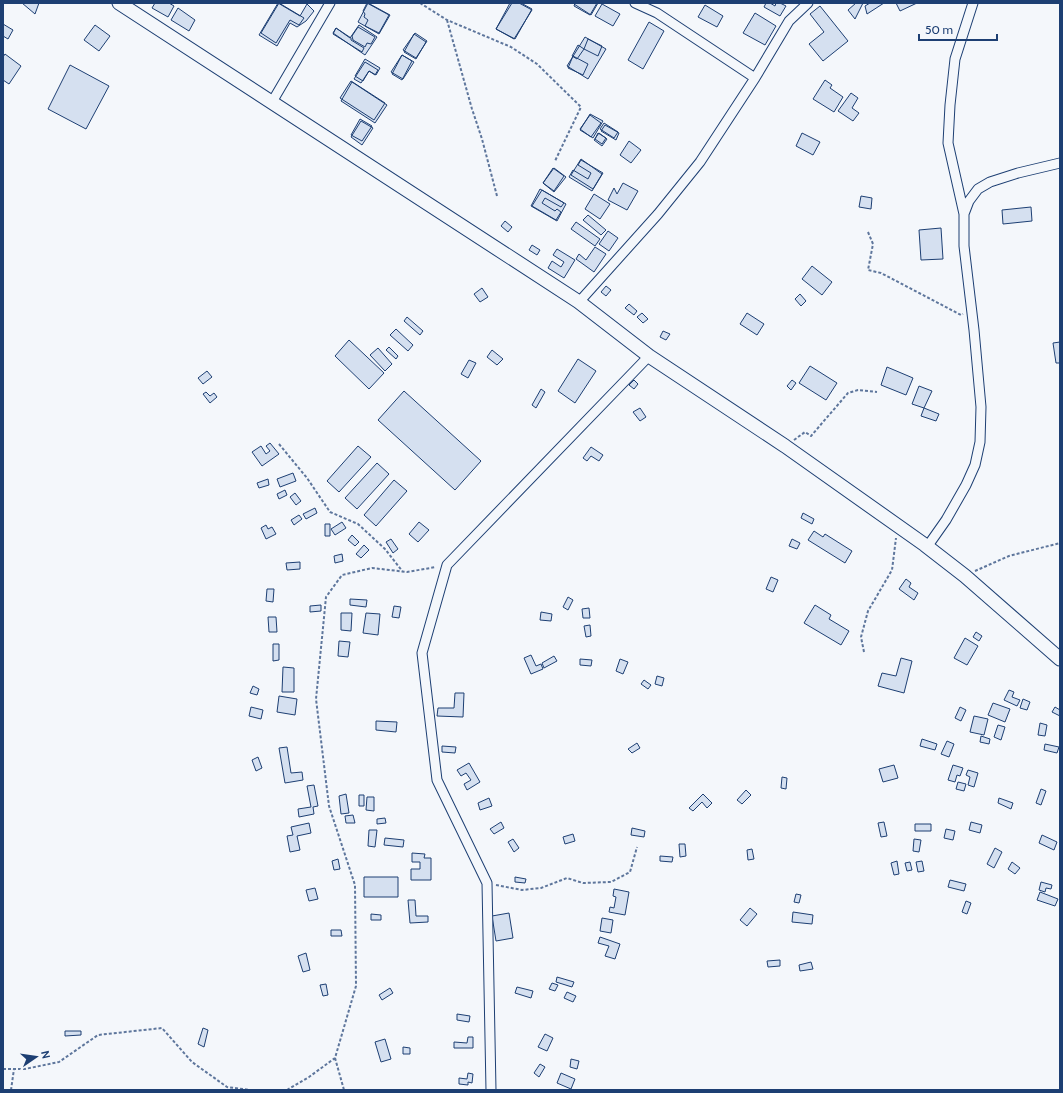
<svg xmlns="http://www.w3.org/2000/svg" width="1063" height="1093" font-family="Cabin,sans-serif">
  <rect width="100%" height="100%" fill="#f4f7fb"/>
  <path fill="#d5e0f0" stroke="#1d3f73" d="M22,3H39L35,14Z
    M155,3H169L174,6L168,17L152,8Z
    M278,3L300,16L307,4L314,11L306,21L297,27L290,23L277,46L259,35Z
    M279,3L304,18L299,25L290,20L276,43L261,33Z
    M367,3L389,15L379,33L365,26L368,20L364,17L365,14L363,11Z
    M368,3L390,15L379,34L358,22Z
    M510,3H521L532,9L515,39L496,29Z
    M512,3H519L532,10L514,39L496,29Z
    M575,3H598L591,15L574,4Z
    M575,3H597L590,15L574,6Z
    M766,3H770L775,6L776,3H780L786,6L780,16L764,7Z
    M856,3H863L855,19L848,10Z
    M870,3H884L867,14L865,6Z
    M896,3H917L900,11Z
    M602,4L620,14L613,26L595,16Z
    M705,5L723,16L717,27L698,17Z
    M820,6L848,41L823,61L809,44L824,32L810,14Z
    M178,8L195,20L189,31L171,20Z
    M755,13L776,26L765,45L743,33Z
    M649,22L664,31L643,69L628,60Z
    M3,24L13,30L8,39L3,36Z
    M95,25L110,36L99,51L84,40Z
    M359,25L377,37L365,55L333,33L336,28L350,38Z
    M358,27L375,37L371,44L367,43L365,47L353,40L352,36Z
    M336,28L351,38V40L364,48L362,52L333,34Z
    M415,33L427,41L416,58L403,50Z
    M414,34L426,42L416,59L404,52Z
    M585,37L606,49L588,79L567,66Z
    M588,39L602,46L598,56L584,49Z
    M578,45L584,49L577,59L572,56Z
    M5,54L21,66L9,84L3,80V57Z
    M402,55L412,61L402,80L392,74Z
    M402,55L414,62L403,79L391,72Z
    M573,56L588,64L583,75L568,68Z
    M365,59L380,68L376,75L369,71L363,81L355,76Z
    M365,62L378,70L375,75L369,71L361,83L354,79Z
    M70,65L109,86L86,129L48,109Z
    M825,80L832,85L830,88L843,97L834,112L813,99Z
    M351,81L385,103L374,120L340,98Z
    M352,82L387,105L375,123L341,101Z
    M851,93L858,98L852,108L859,113L853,121L838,111Z
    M590,114L603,121L593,138L580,130Z
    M590,115L601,123L591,137L580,129Z
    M360,119L372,126L362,141L351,135Z
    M361,121L373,128L362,145L351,137Z
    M604,123L618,132L614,138L600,129Z
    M605,125L619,133L616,140L601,131Z
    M598,133L606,138L602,144L595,139Z
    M599,133L607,139L602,146L594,140Z
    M802,133L820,142L813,155L796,146Z
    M629,141L641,150L631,163L620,155Z
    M581,159L602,174L593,189L571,175Z
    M581,160L603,173L592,191L569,177L573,170L588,179L591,173L578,165Z
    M553,168L564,176L554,191L543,183Z
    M554,168L566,177L554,192L543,183Z
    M623,183L638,191L627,210L608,200L614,188L617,194Z
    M540,189L566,204L557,221L531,206Z
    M542,190L564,203L561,207L545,198L542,203L555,211L557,209L561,212L556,220L532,206Z
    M594,194L610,204L600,219L585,209Z
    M861,196L872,198L871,209L859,207Z
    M1031,207L1032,221L1003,224L1002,210Z
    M588,215L606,230L601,235L583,220Z
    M505,221L512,227L508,232L501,226Z
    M576,222L600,239L595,246L571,229Z
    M941,228L943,259L921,260L919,230Z
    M608,231L618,238L609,251L599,244Z
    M532,245L540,250L537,255L529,250Z
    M595,247L606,254L594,272L576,259L579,254L586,260Z
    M557,249L575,260L564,278L548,268L552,261L561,267L564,262L553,255Z
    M812,266L832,282L822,295L802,279Z
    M606,286L611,290L606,296L601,292Z
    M482,288L488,297L480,302L474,294Z
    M800,294L806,301L801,306L795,299Z
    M629,304L637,311L634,315L625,308Z
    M642,313L648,319L643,323L637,317Z
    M747,313L764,324L757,335L740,324Z
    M407,317L423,331L420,335L404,321Z
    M396,329L413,345L408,351L390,335Z
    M663,331L670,334L666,340L660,337Z
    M349,340L384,373L369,389L335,356Z
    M1060,342V363H1056L1053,343Z
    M389,347L398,356L396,359L386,350Z
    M378,348L392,364L385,371L370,355Z
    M492,350L503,359L497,365L487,357Z
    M578,359L596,371L575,403L558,391Z
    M469,360L476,363L468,378L461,374Z
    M810,366L837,383L826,400L799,383Z
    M887,367L913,378L906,395L881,385Z
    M207,371L212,377L203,384L198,378Z
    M634,380L638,384L634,389L629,385Z
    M792,380L796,383L791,390L787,386Z
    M919,386L932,391L924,408L912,404Z
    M541,389L545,392L536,408L532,405Z
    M404,391L481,461L455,490L378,420Z
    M206,392L210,396L214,393L217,397L210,403L203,394Z
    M640,408L646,417L640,421L633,412Z
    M924,408L939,414L936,421L921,416Z
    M270,443L279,454L262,466L252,452L261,446L266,454L270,451L266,446Z
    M358,446L371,457L339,492L327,481Z
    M591,447L603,455L599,461L591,456L587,461L583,458Z
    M377,463L389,474L357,509L345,498Z
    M293,473L296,481L280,487L277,479Z
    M268,479L269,485L259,488L257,483Z
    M394,480L407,491L376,526L364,515Z
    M285,490L287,495L279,499L277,494Z
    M295,493L301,501L296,505L290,497Z
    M315,508L317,513L306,519L303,514Z
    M803,513L814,519L812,524L801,518Z
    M299,515L302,519L294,525L291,520Z
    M342,522L346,528L335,535L331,529Z
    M419,522L429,530L418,542L409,534Z
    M325,524H330V536H325Z
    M266,525L268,529L272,527L276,534L266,539L261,528Z
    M814,531L823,537L825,534L852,551L845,563L808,540Z
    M352,535L359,542L355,546L348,540Z
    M391,539L398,549L393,553L386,542Z
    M792,539L800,543L797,549L789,546Z
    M364,545L369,550L361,558L356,554Z
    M342,554L343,561L335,563L334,556Z
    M300,562V569L287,570L286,563Z
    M771,577L778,580L773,592L766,589Z
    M906,579L911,583L909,587L918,593L914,600L899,589Z
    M267,589H274L273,602L266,601Z
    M568,597L573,600L568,610L563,607Z
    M350,599L367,600L366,607L350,605Z
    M321,605V611L310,612V606Z
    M815,605L831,615L829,619L849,631L841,645L804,623Z
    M394,606L401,607L399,618L392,617Z
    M589,608L590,618H583L582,609Z
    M541,612L552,614L551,621L540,620Z
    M341,613H352L351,631L341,630Z
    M366,613L380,614L378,635L363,633Z
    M268,617H276L277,632H269Z
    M590,625L591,636L586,637L584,626Z
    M976,632L982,636L979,641L973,637Z
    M965,638L978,646L967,665L954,658Z
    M339,641L350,642L348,657L338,656Z
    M273,644H279V660L273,661Z
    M531,655L536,666L541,664L543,669L531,674L524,658Z
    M554,656L557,661L544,668L542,663Z
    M901,658L912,661L904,693L878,686L882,673L896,676Z
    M580,659L592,660L591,666L580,665Z
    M620,659L628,662L623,674L616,671Z
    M283,667L294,668V692H282Z
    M657,676L664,678L662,686L655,684Z
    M644,680L651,685L648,689L641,684Z
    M253,686L259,689L257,695L250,693Z
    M1009,690L1014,692L1012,697L1020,700L1017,706L1004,700Z
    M455,693H464L463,717L437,716L438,708H454Z
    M279,696L297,699L295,715L277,712Z
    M1023,699L1030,702L1027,710L1020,708Z
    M993,703L1010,709L1005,722L988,715Z
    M251,707L263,710L261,719L249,716Z
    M960,707L966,710L961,721L955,718Z
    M1055,707L1060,710V716L1052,712Z
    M974,716L988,719L984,735L970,732Z
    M376,721L397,722L396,732L376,730Z
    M1040,723L1047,725L1045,736L1038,735Z
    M998,725L1005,727L1001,740L994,737Z
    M981,736L990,739L989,744L980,742Z
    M922,739L937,744L935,750L920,746Z
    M947,741L954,744L949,757L941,754Z
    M637,743L640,748L632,753L628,749Z
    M1045,744L1059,747L1057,753L1044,750Z
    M442,746L456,747L455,753L442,752Z
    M287,747L291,773L302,772L303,780L285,783L279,748Z
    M258,757L262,768L256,771L252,760Z
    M469,763L480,782L467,790L464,784L471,780L466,773L461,776L457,770Z
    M894,765L898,778L883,782L879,769Z
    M953,765L963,768L960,776L957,775L955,782L948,780Z
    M968,770L978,773L974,787L968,785L970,777L966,775Z
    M782,777L787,778L786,789L781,788Z
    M958,782L966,784L964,791L956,789Z
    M314,785L318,806L313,807L314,814L299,817L298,809L311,807L307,786Z
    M1041,789L1046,791L1041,805L1036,803Z
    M746,790L751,795L742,804L737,800Z
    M346,794L349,813L341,814L339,796Z
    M703,794L712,803L707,808L702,802L693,811L689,808Z
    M359,795H364V806H359Z
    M367,797H374V811L366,810Z
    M489,798L492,806L480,810L478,803Z
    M999,798L1013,803L1011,809L998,803Z
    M353,815L355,823H346L345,816Z
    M385,818L386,823L377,824V819Z
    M501,822L504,828L494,834L490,829Z
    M884,822L887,836L881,837L878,823Z
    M971,822L982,825L980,833L969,830Z
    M309,823L311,833L297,836L300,850L290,852L287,836L293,835L291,827Z
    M915,824H931V831H915Z
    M632,828L645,831L644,837L631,835Z
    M946,829L955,831L953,840L944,838Z
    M369,830H377L375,847L368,846Z
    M573,834L575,841L565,844L563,837Z
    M1042,835L1057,842L1054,850L1039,843Z
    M385,838L404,840L403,847L384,845Z
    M513,839L519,848L514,852L508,842Z
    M914,839L921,840L919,852L913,851Z
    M679,844H685L686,856L680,857Z
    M995,848L1002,852L994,868L987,864Z
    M752,849L754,859L748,860L747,850Z
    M412,853L425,854L424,858H431V880H411V869H420V862H412Z
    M660,856L673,857L672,862L660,861Z
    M338,859L340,869L334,870L332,861Z
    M897,861L899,874L894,875L891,863Z
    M922,861L924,871L918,872L916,862Z
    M910,862L912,870L907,871L905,863Z
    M1012,862L1020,868L1015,874L1008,869Z
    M364,877H398V897H364Z
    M515,877L526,879L525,883L515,882Z
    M950,880L966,884L964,891L948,887Z
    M1041,882L1052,885L1051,889L1046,888L1045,892L1039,890Z
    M315,888L318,899L309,901L306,890Z
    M614,889L629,892L625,915L609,912L610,907L614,908L616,897L613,896Z
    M1040,892L1058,899L1055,906L1037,900Z
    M796,894L801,895L799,903L794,902Z
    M408,900H415L416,916H428V922L410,923Z
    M966,901L971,903L967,914L962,912Z
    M750,908L757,914L747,926L740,920Z
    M793,912L813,915L812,924L792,922Z
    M509,913L513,938L496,941L492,916Z
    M371,914L381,915V920H371Z
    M602,918L613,920L611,933L600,931Z
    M331,930H341L342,936H331Z
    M600,937L620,944L615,959L605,956L609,946L598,943Z
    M306,953L310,970L303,972L298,956Z
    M780,960V966L768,967L767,961Z
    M811,962L813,969L800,971L799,965Z
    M557,977L574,982L572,987L556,982Z
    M552,983L558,985L555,991L549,989Z
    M326,984L328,995L323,996L320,985Z
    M517,987L533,991L531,998L515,993Z
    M390,988L393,993L382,1000L379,995Z
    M567,992L576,996L573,1002L564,998Z
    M457,1014L470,1016L469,1022L457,1020Z
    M203,1028L208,1030L204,1047L198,1044Z
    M65,1031H81V1035L65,1036Z
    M545,1034L553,1038L547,1051L538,1047Z
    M468,1037H473V1048H454V1042L467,1043Z
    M385,1039L391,1059L381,1062L375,1042Z
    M403,1047L410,1048V1054H403Z
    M571,1059L579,1061L577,1069L570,1067Z
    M540,1064L545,1067L539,1077L534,1073Z
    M468,1073L473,1074L472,1083L468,1082V1085L459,1084V1078L467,1079Z
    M561,1073L575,1079L571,1089L557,1083Z"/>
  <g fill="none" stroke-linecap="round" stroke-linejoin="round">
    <g stroke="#1d3f73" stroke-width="11">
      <path id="street" d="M635,3L657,13L755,78
        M272,102L330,3
        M964,214L948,143L950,105L955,59L973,3
        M579,302L658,214L700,162L755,78L789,21L808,3
        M927,547L946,520L966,485L975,465L980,442L981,407L974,330L964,246V214L969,201L978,189L990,182L1018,173L1060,163
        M491,1090L487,883L437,780L422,653L447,565L649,356"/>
    </g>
    <g stroke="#1d3f73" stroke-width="15">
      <path id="secondary" d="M119,3L579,302L649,356L785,446L925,545L965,576L1060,659"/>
    </g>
    <path stroke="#5e769c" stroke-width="2" stroke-dasharray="3 2" stroke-linecap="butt" d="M420,3L447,20L511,47L537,64L581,107L555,161
      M447,20L472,109L482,139L497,196
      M868,232L873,244L868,270L881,273L961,315L963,314
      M794,440L805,432L811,436L848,393L858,390L877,392
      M279,444L307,478L330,512L358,524L385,549L403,572
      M975,571L1009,556L1060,543
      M864,652L861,637L868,611L892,570L896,538
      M496,885L522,890L541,888L567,878L583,883L611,882L630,872L637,847
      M335,1058L344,1090
      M3,1069H25L59,1062L98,1035L162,1028L192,1062L227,1087L250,1090
      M11,1090L14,1069
      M287,1090L309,1077L335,1058L356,986L355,885L329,806L316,699L326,597L342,575L372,568L407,572L436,567"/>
    <use href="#street" stroke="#f4f7fb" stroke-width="9"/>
    <use href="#secondary" stroke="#f4f7fb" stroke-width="13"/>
  </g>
  <rect width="1063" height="1093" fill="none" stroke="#1d3f73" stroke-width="8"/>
  <g transform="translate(36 1057) rotate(77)" stroke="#f4f7fb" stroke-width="3" paint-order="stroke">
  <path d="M0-3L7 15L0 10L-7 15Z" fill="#1d3f73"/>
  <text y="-6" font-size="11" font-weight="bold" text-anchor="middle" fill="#1d3f73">N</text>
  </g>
  <path d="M919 34v6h78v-6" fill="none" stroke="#1d3f73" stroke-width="2"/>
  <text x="925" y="34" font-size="12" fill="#1d3f73" stroke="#f4f7fb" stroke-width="3" paint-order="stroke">50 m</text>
</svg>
